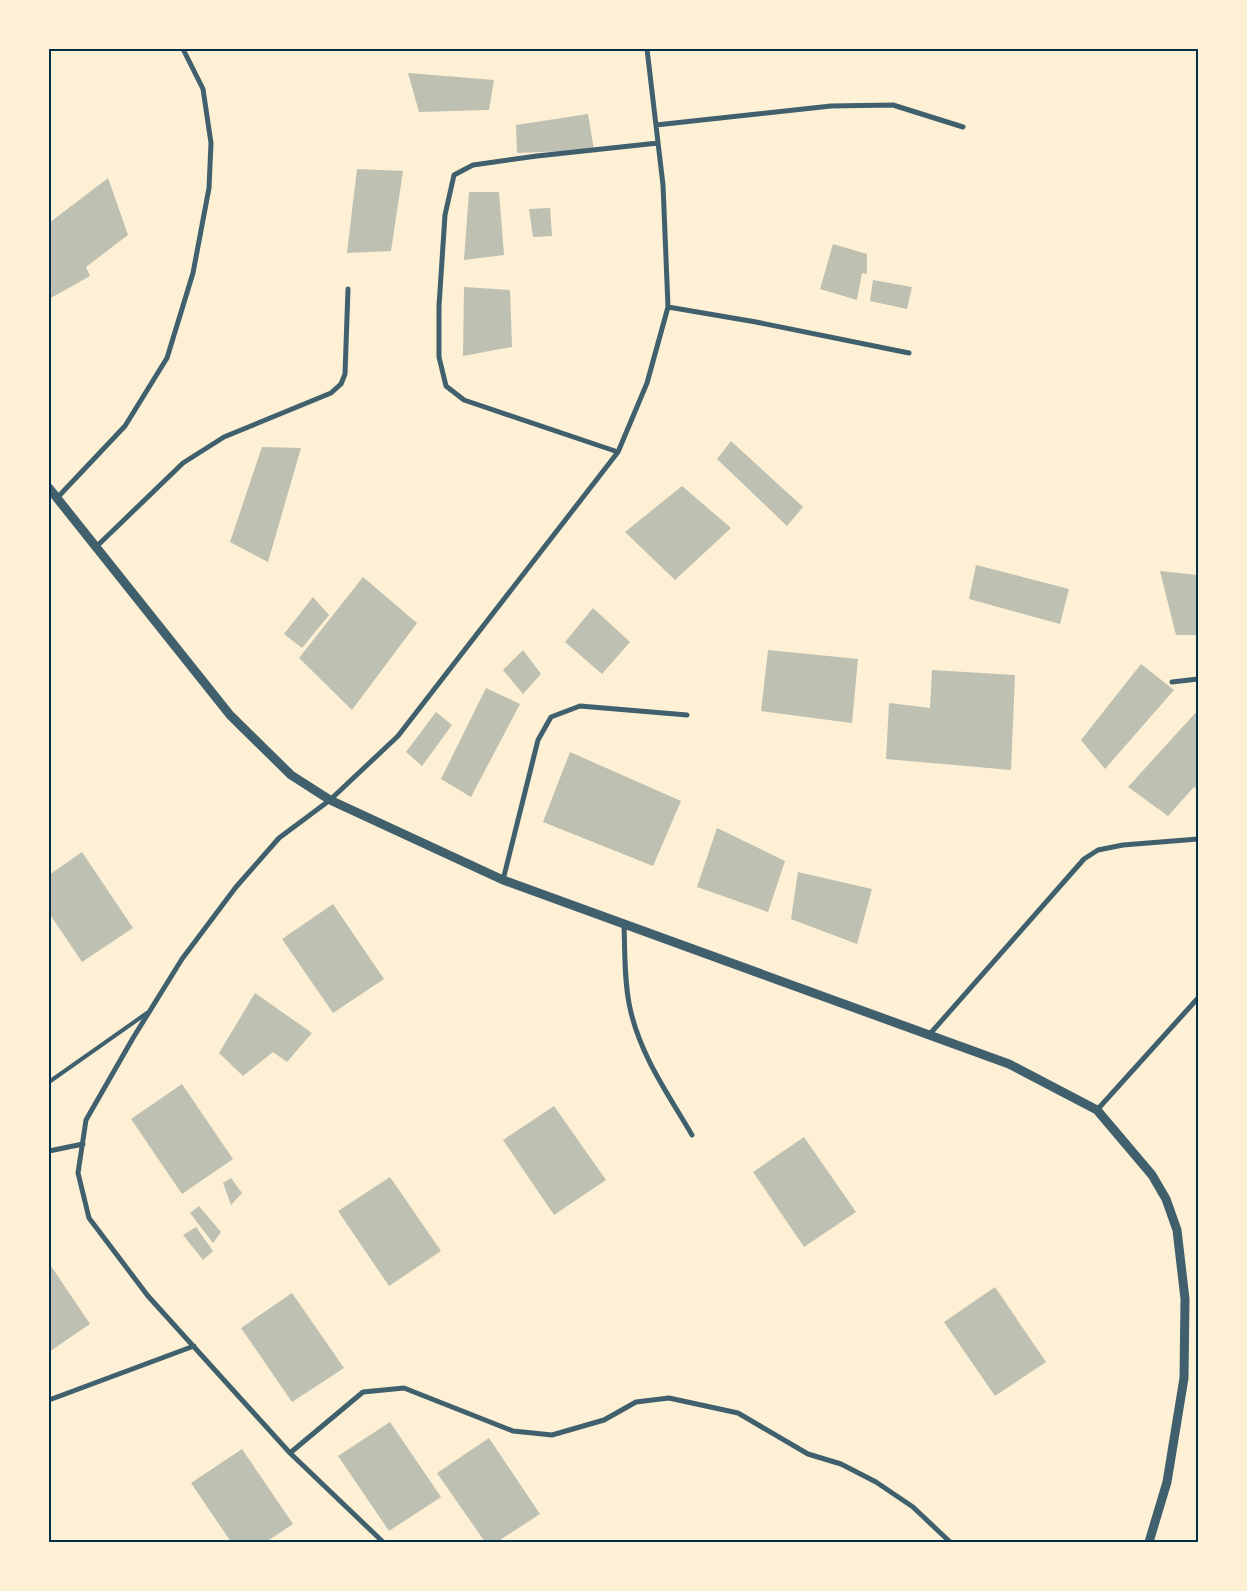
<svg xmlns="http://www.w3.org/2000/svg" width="1247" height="1591" font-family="Arial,sans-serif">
  <rect width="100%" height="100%" fill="#fdf0d5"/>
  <path fill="#bec0b2" d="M408,73L494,80L489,110L419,112Z
    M588,114L594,150L517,153L516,125Z
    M357,169L403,171L391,251L347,253Z
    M108,178L128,235L86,267L90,276L49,299V223Z
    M469,192H499L504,255L464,260Z
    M550,208L552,236L533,237L529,209Z
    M833,244L867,254V274L862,273L857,300L820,289Z
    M873,280L912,287L907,309L870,301Z
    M464,287L510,290L512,347L463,356Z
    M731,441L803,507L787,526L717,459Z
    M262,447L301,448L268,562L230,542Z
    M682,486L731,528L675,580L625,532Z
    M976,565L1069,589L1060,624L969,599Z
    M1160,571L1198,575V635H1176Z
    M363,577L417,623L352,710L299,658Z
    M313,597L329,615L302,648L284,634Z
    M593,608L630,642L602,674L565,642Z
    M523,650L541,674L523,694L503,670Z
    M768,650L858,659L852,723L761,711Z
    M1141,664L1174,690L1105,769L1081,740Z
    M932,670L1015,675L1011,770L886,759L889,703L930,708Z
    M486,688L520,704L471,797L441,779Z
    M1198,710V790L1194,787L1168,816L1128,787Z
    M436,712L452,725L422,766L406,752Z
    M570,752L681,801L653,866L543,822Z
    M717,828L785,861L768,912L697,887Z
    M82,852L133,928L82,962L49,913V875Z
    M798,872L872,889L857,944L791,919Z
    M333,904L384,979L333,1013L282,939Z
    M255,993L312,1033L287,1062L273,1052L243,1076L219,1053Z
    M182,1084L233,1159L182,1194L131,1119Z
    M554,1106L606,1180L554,1215L503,1140Z
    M804,1137L856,1212L804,1247L753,1172Z
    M390,1177L441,1251L389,1286L338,1211Z
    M231,1178L242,1193L231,1205L223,1183Z
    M199,1206L221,1232L213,1243L190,1213Z
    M196,1227L213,1251L203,1260L183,1235Z
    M49,1263L90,1324L49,1352Z
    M995,1287L1046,1362L995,1396L944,1322Z
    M292,1293L344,1368L292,1402L241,1328Z
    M390,1422L441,1497L389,1531L338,1456Z
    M489,1438L540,1514L497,1542H485L437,1473Z
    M242,1449L293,1524L266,1542H231L191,1483Z"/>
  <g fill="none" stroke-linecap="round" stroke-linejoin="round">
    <path stroke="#3f606c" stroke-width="4" d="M49,1082L147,1013"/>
    <path stroke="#3f606c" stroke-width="5" d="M656,125L831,106L893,105L963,127
      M668,307L756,322L909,353
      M618,452L464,400L446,386L439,357V306L445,215L454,175L473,165L537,156L658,143
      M57,498L125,426L167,358L193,273L209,188L211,143L203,89L183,49
      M96,547L183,463L224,437L331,393L341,384L345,374L348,289
      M1172,682L1198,679
      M503,880L538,740L551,717L580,706L687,715
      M624,924C625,951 624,981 630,1008C640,1055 668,1094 692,1135
      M929,1035L1084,859L1098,850L1123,845L1198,839
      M1097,1110L1198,998
      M49,1151L83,1144
      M49,1400L194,1346
      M290,1453L363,1392L404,1388L513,1431L552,1435L604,1420L636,1402L669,1398L738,1413L808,1454L841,1464L876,1482L913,1507L950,1542
      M383,1542L290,1453L148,1296L89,1218L78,1173L86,1120L133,1038L182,959L236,887L279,838L330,800L398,736L618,452L647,383L668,307L663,185L647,49"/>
    <path stroke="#3f606c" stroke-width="9" d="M49,488L230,715L291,775L330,800L503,880L1009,1064L1097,1110L1152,1175L1166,1199L1177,1230L1185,1299L1184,1378L1167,1482L1149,1542"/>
  </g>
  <rect width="1247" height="1591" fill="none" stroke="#fdf0d5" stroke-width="100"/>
  <rect x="50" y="50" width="1147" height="1491" fill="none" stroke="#003049" stroke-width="2"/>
</svg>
